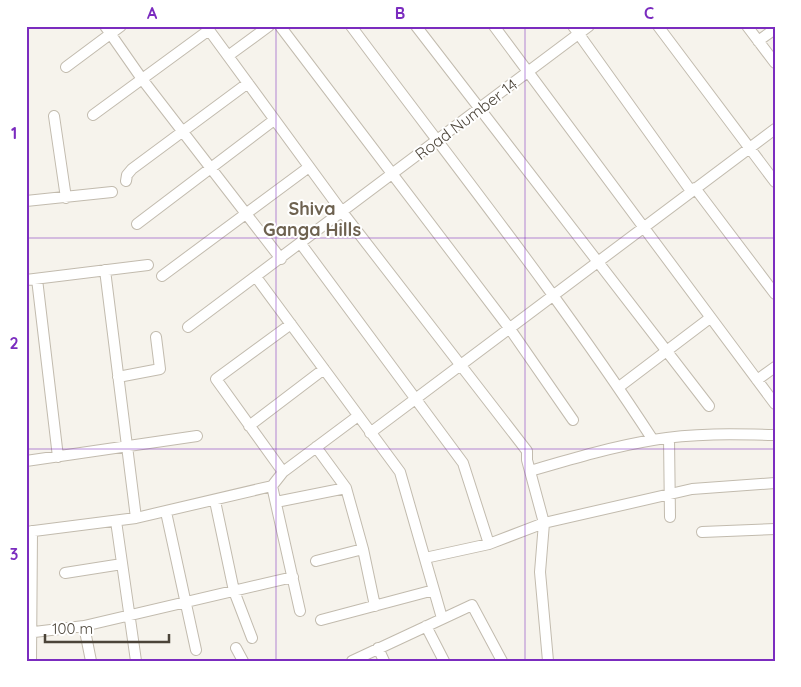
<svg xmlns="http://www.w3.org/2000/svg" width="801" height="687" font-family="Quicksand,sans-serif">
  <rect width="100%" height="100%" fill="#f6f3ec"/>
  <g fill="none" stroke-linecap="round" stroke-linejoin="round">
    <g stroke="#c2bbae" stroke-width="12">
      <path id="minor" d="M105,26L142,79L281,259
        M206,26L343,213L527,451V460L544,523L540,572L548,661
        M280,26L510,329L573,420
        M351,26C453,163 560,297 653,440
        M416,26L709,406
        M494,26L775,404
        M573,26L691,191
        M658,26L775,182
        M747,26L775,63
        M758,41L775,29
        M228,56L269,26
        M66,67L121,26
        M93,115L209,30
        M54,116L66,198
        M126,181L127,175L132,169L248,83
        M695,188L775,294
        M26,201L112,192
        M137,224L274,120
        M301,244L463,463L489,544
        M105,270L136,518
        M162,276L309,167
        M256,277L400,472L442,618
        M37,279L58,457
        M26,280L148,265
        M188,327L589,26
        M118,377L160,369L156,337
        M757,380L775,367
        M619,387L710,318
        M249,426L324,369
        M370,433L775,129
        M669,438L670,517
        M316,447L346,488L363,549L375,606
        M26,461L197,436
        M530,471C571,459 611,447 653,440C693,433 734,434 775,435
        M283,472L216,379L291,324
        M272,486L300,611
        M215,501L234,591L252,638
        M276,502L346,488
        M166,512L196,650
        M116,521L136,661
        M26,532L136,518L272,486L283,472L358,416
        M702,532L775,529
        M425,558L489,544L544,523L692,489L775,483
        M316,561L363,549
        M65,573L122,564
        M321,620L434,590
        M84,626L91,661
        M426,626L444,661
        M26,633L84,626L293,577
        M236,648L243,661
        M378,648L384,661
        M31,661L32,531
        M352,661L472,605L502,661"/>
    </g>
    <use href="#minor" stroke="#fff" stroke-width="10"/>
  </g>
  <path fill="none" stroke="#7b2cbf" stroke-width="1" stroke-opacity="0.55" d="M276,26V661M525,26V661M26,238H775M26,449H775"/>
  <g text-anchor="middle" stroke-width="4" stroke-linejoin="round" paint-order="stroke">
    <g font-size="16" fill="#4b4439" stroke="#fff">
      <text transform="translate(466 119) rotate(-37)" y="6">Road Number 14</text>
    </g>
    <g font-size="18" font-weight="bold" fill="#6e6250" stroke="#fff">
      <text x="312" y="215">Shiva<tspan x="312" dy="21">Ganga Hills</tspan></text>
    </g>
  </g>
  <rect width="801" height="687" fill="none" stroke="#ffffff" stroke-width="55"/>
  <path d="M45 634v8h124v-8" fill="none" stroke="#4b4439" stroke-width="2.5"/>
  <text x="52" y="634" font-size="15" fill="#4b4439" stroke="#ffffff" stroke-width="4" paint-order="stroke">100 m</text>
  <rect x="28" y="28" width="746" height="632" fill="none" stroke="#7b2cbf" stroke-width="2"/>
  <g font-size="16" text-anchor="middle" font-weight="bold" fill="#7b2cbf">
    <text x="152" y="19">A</text>
    <text x="400" y="19">B</text>
    <text x="649" y="19">C</text>
    <text x="14" y="139">1</text>
    <text x="14" y="349">2</text>
    <text x="14" y="560">3</text>
  </g>
</svg>
